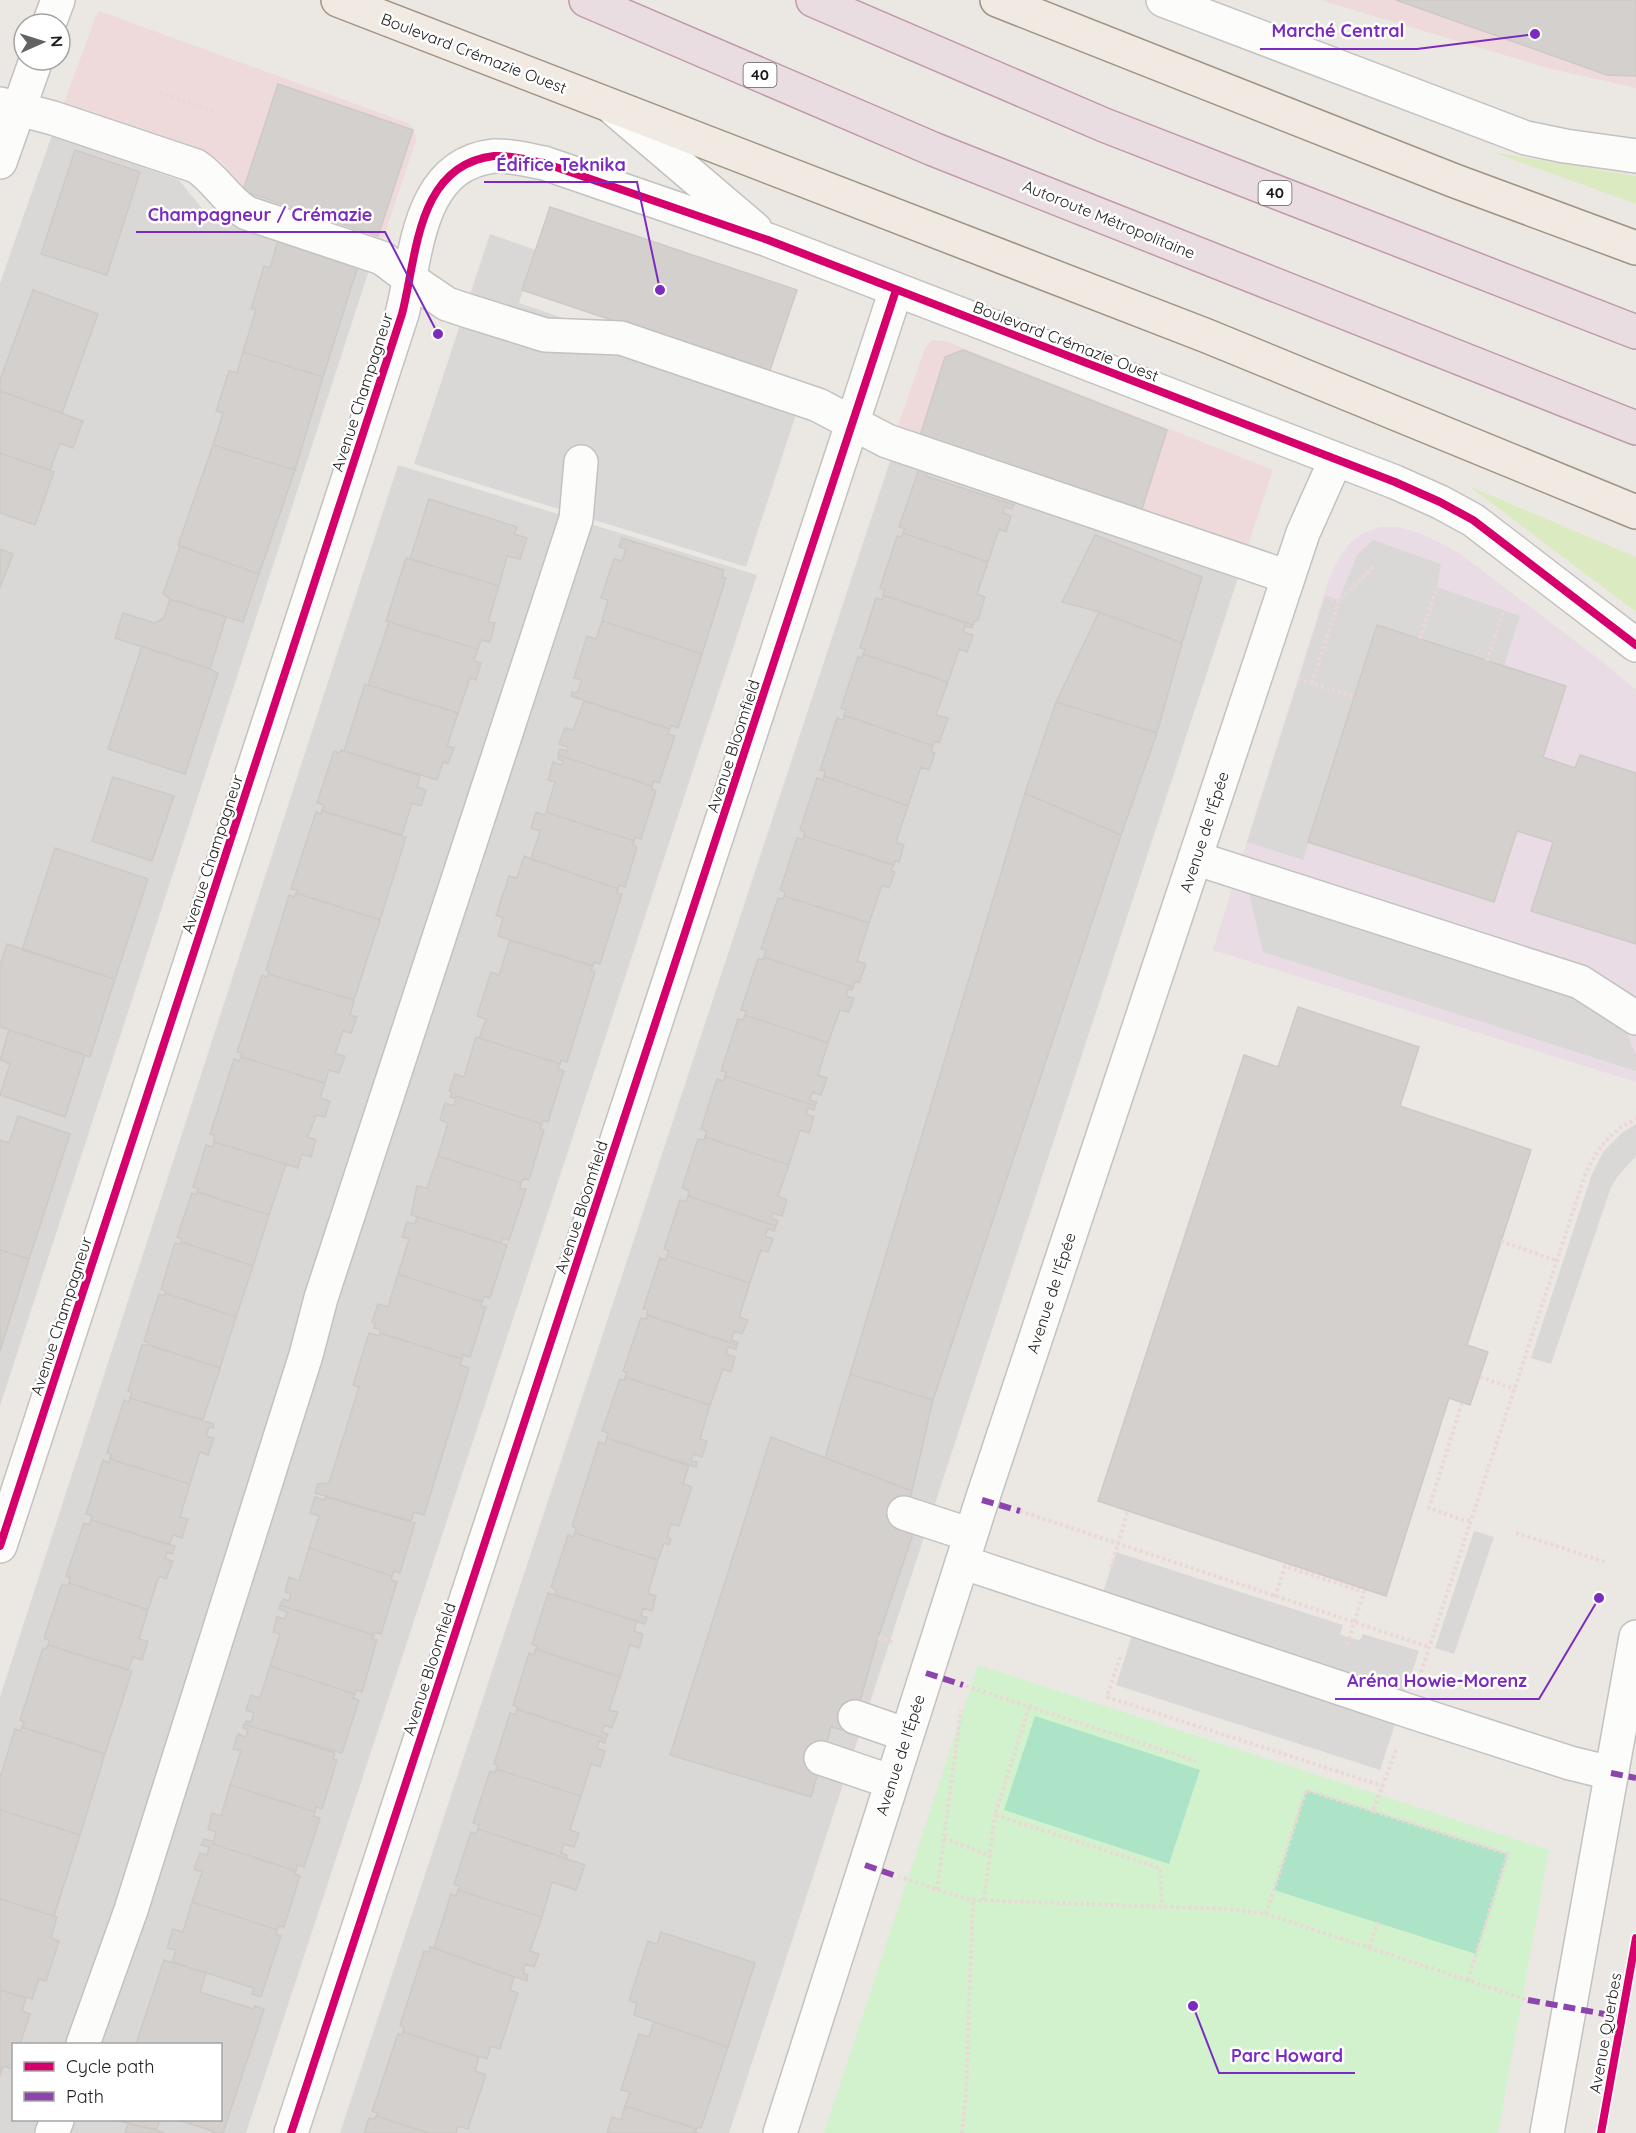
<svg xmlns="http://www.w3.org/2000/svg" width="1636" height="2133" font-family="Quicksand,sans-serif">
  <rect width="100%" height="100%" fill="#ebe8e4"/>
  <path fill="#dad8d6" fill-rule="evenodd" d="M52,135L179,180L209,217L265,237L371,264L0,1406V283Z
    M893,452L1238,578L729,2133H340Z
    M398,465L757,575L246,2133H0V1697ZM14,2044H220V2120H14Z"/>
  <path fill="#eedada" d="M1320,0H1636V88L1548,68Z
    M99,11L408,123L414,129L416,140L383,239L251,198L220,160L63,106L95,18Z
    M932,340L945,341L1273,470L1248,545L897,429L925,348Z"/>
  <path fill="#e9dce5" d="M1380,527H1398L1416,532L1439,542L1462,555L1604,663L1636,690V1082L1213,950L1329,579L1340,556L1350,543L1363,533Z"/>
  <path fill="#d9d8d6" d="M490,234L536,250L519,303L801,399L746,567L414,464Z
    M1373,540L1441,564L1437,587L1520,616L1504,666L1377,625L1303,860L1247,842L1325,596L1339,600L1357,555Z
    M1244,873L1616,1005L1636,1056V1071L1263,952Z
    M1636,1124V1156L1618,1176L1611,1187L1551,1364L1531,1358L1592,1174L1603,1152L1623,1132Z
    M1474,1531L1494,1537L1454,1654L1435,1648Z
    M1116,1552L1343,1625L1340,1634L1349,1638L1360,1640L1363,1634L1419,1651L1380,1770L1116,1685L1137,1620L1098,1608Z"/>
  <path fill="#dceac1" d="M1492,152L1636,176V204Z
    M1469,486L1636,557V612Z"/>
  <path fill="#d2f2cd" d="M978,1665L1549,1850L1498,2133H824Z"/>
  <path fill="#ade4c7" d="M1035,1716L1200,1770L1169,1864L1004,1810Z
    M1306,1790L1508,1854L1476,1954L1274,1890Z"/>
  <path fill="#d3d0cd" stroke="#cec9c5" stroke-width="1.5" d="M1396,0H1636V76L1607,75Z
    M278,84L413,130L378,236L243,191Z
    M75,150L140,172L107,275L41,254Z
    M550,207L797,290L769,373L522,290Z
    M278,241L358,266L323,377L243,352L256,310L251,309L264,266L270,268Z
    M33,290L98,314L62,413L0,391V380Z
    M963,350L1167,430L1142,509L920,436L945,357Z
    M243,352L323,377L295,470L213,445L223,413L216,411L229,371L237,373Z
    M0,391L83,421L73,448L60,443L50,470L0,453Z
    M213,445L295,470L259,574L178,545Z
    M0,453L54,472L35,525L0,513Z
    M919,469L928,472L926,476L1014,505L1012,509L1004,507L1003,513L1011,516L1006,532L999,529L988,562L903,533L905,529L899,527Z
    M429,499L517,527L514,534L527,538L520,559L507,556L499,586L410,559Z
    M903,533L988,562L977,594L985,597L978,620H975L973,625L883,595L885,590L880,588L897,536L901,537Z
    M1095,535L1202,577L1182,643L1099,612L1062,602Z
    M622,538L724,570L722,577L726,578L702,654L602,621L608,600L601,598L614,559L622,561L626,549L619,547Z
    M180,546L259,574L243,622L170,599L163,594Z
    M0,549L13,554L0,588Z
    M406,558L499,586L488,622L495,623L490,642L481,640L478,649L386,621Z
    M883,595L973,625L972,628L965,626L963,632L973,635L967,652L959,649L948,682L863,654L865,649L860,648L876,598L882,600Z
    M170,599L226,617L210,669L115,638L123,613L155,623L164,618Z
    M1099,612L1182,643L1157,733L1056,702Z
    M602,621L702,654L678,728L671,725L670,729L571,696L572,692L577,693L582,680L574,678L587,636L596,639Z
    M389,622L478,649L474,661L481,663L476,680L470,678L458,713L368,685Z
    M1377,625L1566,686L1543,757L1575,768L1580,755L1636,773V944L1531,911L1553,842L1517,831L1494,902L1308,842Z
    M142,646L210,669L218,673L185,774L108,749Z
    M863,654L948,682L936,715L948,718L939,743L935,741L933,746L844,715L846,710L841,708L858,657L862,658Z
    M365,684L458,713L447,746L454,748L448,764L443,762L437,780L344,751Z
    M584,701L670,729L668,734L675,736L659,783L654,781L652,786L558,755L560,749L567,751L568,747L559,744L565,728L573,730Z
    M1056,702L1157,733L1121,835L1025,793Z
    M844,715L933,746L931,752L935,753L929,770L921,767L908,806L824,776L825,771L820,770L837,718L843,720Z
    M341,750L420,776L417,787L426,790L421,806L412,803L402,835L322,811L324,805L317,803L334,751L339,753Z
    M558,755L652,786V789L656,791L641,839L635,837L634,841L546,812L555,782L548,780L553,762L562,765L563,761L558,759Z
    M824,776L908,806L896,842L904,845L899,862L895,860L894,865L804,836L805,832L800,830L817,778L823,780Z
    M113,777L174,796L152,861L92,841Z
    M1025,793L1121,835L933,1400L850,1374Z
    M322,811L406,837L380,920L296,893L297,890L291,889L316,812L321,814Z
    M536,812L545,815L546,812L634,841L633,845L637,847L625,887L619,885L618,889L531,859L540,831L531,828Z
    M804,836L894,865L891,870L895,872L889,888L882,885L869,923L784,896L785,892L780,890L797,838L803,839Z
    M55,848L148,879L115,979L22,950Z
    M524,856L618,889L617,893L622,894L600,964L594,962L593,966L498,936L503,918L496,915L509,876L517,878Z
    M296,893L380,920L354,1000L268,974L269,971L266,970L289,895L294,897Z
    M784,896L869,923L857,961L866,964L859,983L855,981L853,987L764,957L766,950L761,949L778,898L783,899Z
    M510,940L593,966L591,970L595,972L567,1062L561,1060L560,1064L479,1038L486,1019L477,1016L491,972L499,975Z
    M7,944L115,979L90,1057L0,1027V965Z
    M764,957L853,987L852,990L848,989L846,996L854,998L849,1012L840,1010L828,1043L745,1015L746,1011L741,1010L758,959L762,960Z
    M268,974L354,1000L350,1015L357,1017L351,1033L343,1031L335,1054L345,1056L339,1073L329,1070L325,1083L241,1057L242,1053L237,1052L262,975L267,977Z
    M1298,1007L1419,1047L1400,1106L1531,1150L1467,1345L1488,1352L1470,1405L1449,1398L1386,1596L1098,1501L1244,1055L1278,1067Z
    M745,1015L828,1043L818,1075L827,1078L821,1095L812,1092L810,1100L817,1102L815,1106L725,1076L726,1072L721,1071L738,1019L743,1020Z
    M9,1030L85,1055L65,1117L0,1095L10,1064L0,1060Z
    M476,1037L560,1064L558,1069L564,1071L548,1122L543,1120L542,1124L456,1096V1099L450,1097L452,1092L449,1091L455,1074L464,1077Z
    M241,1057L325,1083L320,1098L330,1101L325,1117L316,1115L308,1137L316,1140L311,1157L302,1154L298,1168L214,1142V1135L210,1134L234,1059L239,1061Z
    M725,1076L815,1106L814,1110L808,1108L806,1114L814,1117L809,1133L800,1130L789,1165L705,1137L707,1131L701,1129L717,1079L723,1081Z
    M456,1096L542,1124L540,1129L544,1130L529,1180L523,1179L521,1183L438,1156L448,1123L440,1120L445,1103L454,1106Z
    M18,1116L70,1134L29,1259L0,1250V1140L9,1143Z
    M705,1137L789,1165L778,1196L787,1200L782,1216L773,1213L771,1218L778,1221L776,1226L688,1196L689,1191L682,1188L698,1139L704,1140Z
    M214,1142L286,1164L269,1215L197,1192L198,1189L193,1187L206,1145L213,1147Z
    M438,1156L521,1183L520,1188L526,1189L509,1240L503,1238L501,1243L411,1215L417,1186L427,1188Z
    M197,1192L269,1215L253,1266L181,1242V1239L177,1237L192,1193L196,1195Z
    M688,1196L776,1226L774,1231L768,1228L765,1236L773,1239L768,1252L761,1250L750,1283L667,1256L669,1251L664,1249L680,1200L686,1202Z
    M417,1217L507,1245L490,1298L484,1296L482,1302L398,1274L409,1239L402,1237L407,1222L415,1224Z
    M181,1242L253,1266L236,1317L165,1293V1291L161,1289L175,1243L180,1244Z
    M0,1250L29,1259L0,1351Z
    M667,1256L750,1283L739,1317L748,1320L742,1334L734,1331L731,1340L738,1342L737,1345L647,1315L648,1310L643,1309L660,1258L665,1260Z
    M398,1274L482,1302L481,1306L486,1307L470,1357L463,1355L462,1359L380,1333V1330L374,1328L375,1323L372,1322L378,1304L388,1307Z
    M165,1293L236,1317L220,1368L149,1345V1343L144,1341L159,1294L164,1296Z
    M647,1315L737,1345L736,1349L728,1347L726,1354L735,1357L731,1372L723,1369L710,1405L625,1377L627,1373L623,1371L641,1318L646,1319Z
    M369,1333L379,1336L380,1333L462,1359L460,1365L469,1368L424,1515L414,1512L411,1521L315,1493L318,1484L329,1483L359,1387L353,1385Z
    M142,1345H149L220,1368L203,1420L130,1398L132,1393L128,1391Z
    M850,1374L933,1400L912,1491L825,1458Z
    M625,1377L710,1405L700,1439L707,1441L702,1457L693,1454L691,1461L697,1462L696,1467L607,1438L608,1433L602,1431L620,1379L625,1380Z
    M130,1398L214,1424L213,1428L209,1427L206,1436L214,1438L208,1455L200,1452L190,1484L110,1459L111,1454L107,1453L124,1400L129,1402Z
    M771,1437L912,1491L910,1499L914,1531L878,1638L851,1732L831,1727L811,1797L670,1755Z
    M607,1438L689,1466L683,1484L692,1487L679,1526L671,1524L667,1537L671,1539L669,1545L664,1543L658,1560L575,1533L576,1528L572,1526L599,1442L605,1444Z
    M110,1459L190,1484L180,1517L188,1519L182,1538L173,1535L169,1545L91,1520L92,1516L86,1514L103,1460L109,1463Z
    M315,1497L324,1500L326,1497L415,1523L400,1573L394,1571L392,1576L309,1548L319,1516L310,1513Z
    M91,1520L175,1546L172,1554L167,1552L165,1559L173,1561L166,1579L159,1576L148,1610L69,1583L70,1578L66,1576L84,1523L89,1525Z
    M575,1533L658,1560L648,1593L656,1596L652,1611L643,1608L641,1616L647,1617L645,1624L555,1595L556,1590L551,1587L568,1535L573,1537Z
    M309,1548L392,1576L391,1580L397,1582L381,1634L374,1632V1635L280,1605L283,1599L289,1601L291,1594L285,1592L289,1577L299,1581Z
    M69,1583L148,1610L139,1639L148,1641L142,1660L133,1657L128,1670L48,1645L49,1640L44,1638L62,1584L67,1586Z
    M548,1593L637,1621L634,1631L643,1634L639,1648L630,1645L620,1677L536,1649L537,1646L532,1644Z
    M280,1605L374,1635L372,1639L377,1640L362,1692L356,1690L355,1694L270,1666L280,1634L273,1632L277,1617L285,1619L287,1612L279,1609Z
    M48,1645L132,1671L105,1754L22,1727L24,1722L20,1720L43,1648L46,1649Z
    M536,1649L620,1677L609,1710L618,1712L612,1728L604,1725L602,1732L608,1734L606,1739L517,1709V1707L513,1705L529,1653L534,1655Z
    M270,1666L355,1694L353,1698L359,1700L342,1753L244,1724L246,1721L251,1722L254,1713L246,1710L251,1695L260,1698Z
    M517,1709L606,1739L605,1743L599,1741L597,1748L605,1751L600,1767L591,1764L581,1796L496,1769L498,1765L494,1764L510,1713L515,1715Z
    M244,1724L335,1753L333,1759L337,1760L322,1809L316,1807L315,1812L230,1785L241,1751L233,1749L238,1734L246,1737L248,1730L243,1728Z
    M22,1727L105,1754L80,1835L0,1810V1778L15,1729L21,1731Z
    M496,1769L581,1796L570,1830L579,1833L574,1847L564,1844L561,1853L567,1855V1859L478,1829L479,1825L473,1823L490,1771L495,1773Z
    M230,1785L315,1812L313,1816L320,1818L304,1867L297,1865L296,1871L213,1844L216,1832L208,1829L212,1813L221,1816Z
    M0,1810L80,1835L54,1916L0,1899Z
    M478,1829L585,1865L576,1890L552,1882L542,1917L458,1890L460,1886L454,1884L471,1832L476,1834Z
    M204,1839L213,1841V1844L296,1871L295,1874L300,1876L284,1927L279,1926L277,1930L192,1902L202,1872L194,1869L200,1853L207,1855L209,1847L201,1845Z
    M458,1890L542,1917L530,1951L539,1954L534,1967L525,1964L523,1973L528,1975L527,1981L434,1948L451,1894L456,1896Z
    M0,1899L57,1917L51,1938L59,1941L46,1981L39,1979L32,1999L0,1990Z
    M192,1902L277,1930L276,1934L281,1936L261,1997L252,1994L254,1988L172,1962L176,1950L167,1948L173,1929L183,1932Z
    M661,1932L755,1963L728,2047L634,2015L637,2003L629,2001L648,1941L657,1944Z
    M430,1947L514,1977L510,1990L518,1993L500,2049L491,2046L487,2059L403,2032L404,2027L400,2025L424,1951L429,1952Z
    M164,1960L206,1973L200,1992L254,2009L255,2006L264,2009L223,2133H212L213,2131L178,2120H220V2044H136Z
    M0,1990L26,1998L22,2011L30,2014L20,2044H14L12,2069L3,2066L0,2076Z
    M654,2022L728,2047L701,2128L697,2127V2129L625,2106L630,2092L621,2090L639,2034L649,2037Z
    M403,2032L479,2057L475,2071L486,2075L468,2129L458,2126L456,2133H429L376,2116L378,2113L372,2111L398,2034L402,2035Z
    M625,2106L697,2129L695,2132L699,2133H607L612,2117L621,2120Z
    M376,2116L429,2133H364L369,2118L375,2119Z
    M115,2120H160L156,2130Z
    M128,2124L156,2130L164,2133H125Z"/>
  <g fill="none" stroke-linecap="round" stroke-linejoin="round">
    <g stroke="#c3c2c0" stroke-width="36">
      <path id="minor" d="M1163,0L1526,138L1565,146L1636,156
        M49,24L58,0
        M0,104L53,118L196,166C216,179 227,201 247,213L382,258L410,279L447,304L465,310L545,335L621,338L818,405L887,441L1288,577
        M614,109L755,229
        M0,162L36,60
        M1195,858L1580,982L1636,1018
        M904,1513L971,1535
        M0,1546L402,314C417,257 416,165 494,156C510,155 528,160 544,163L768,240L1395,482L1440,502L1473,520L1636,645
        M962,1562L1409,1711L1570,1763L1611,1773
        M855,1717L907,1735
        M821,1758L892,1782
        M83,2044L131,1910L306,1355L321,1298L576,519L581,462
        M52,2133L57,2120
        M291,2133L896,290
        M780,2133L982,1500L1303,533L1336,459
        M1547,2133L1636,1637"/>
    </g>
    <g stroke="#a19381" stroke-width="36">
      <path id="major" d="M338,0L1207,336L1636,512
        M997,0L1455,181L1636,248"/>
    </g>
    <g stroke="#c19aa9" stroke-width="36">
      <path id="highway" d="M586,0L933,149L1636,428
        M813,0L1104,125L1636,332"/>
    </g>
    <path stroke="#ebd7d6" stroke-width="4" stroke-dasharray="3 3" stroke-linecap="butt" d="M160,92L214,112
      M1325,596L1339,601L1375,565
      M1420,639L1437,587
      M1487,661L1504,610
      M1298,679L1354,697
      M1312,683L1339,601
      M1501,1241L1557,1261
      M1480,1377L1515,1389
      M1462,1403L1429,1508L1463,1520H1472
      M1020,1511L1429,1647
      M1516,1533L1605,1562
      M1111,1567L1128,1511
      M1275,1597L1285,1566L1364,1592L1346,1648
      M878,1638L895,1643
      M1120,1657L1107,1697L1383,1786
      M1421,1672L1585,1175C1597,1149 1610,1131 1636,1119
      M966,1686L1196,1761
      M1029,1707L995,1815L1160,1868L1162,1907
      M1396,1750L1373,1811L1508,1854L1468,1980
      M944,1838L991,1856
      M904,1878L937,1890L973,1900L1228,1909L1266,1914L1528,2000
      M937,1890L961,1710
      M984,1900L995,1815
      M1266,1914L1306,1790L1373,1811
      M1369,1947L1378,1922
      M962,2133L966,2093L973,1900"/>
    <use href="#minor" stroke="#fcfcfb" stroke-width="33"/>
    <use href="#major" stroke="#f0eae3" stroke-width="33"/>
    <use href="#highway" stroke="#eadde1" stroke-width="33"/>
    <path stroke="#8e44ad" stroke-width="6" stroke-dasharray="12 6" stroke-linecap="butt" d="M982,1500L1020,1511
      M926,1673L963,1685
      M1611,1773L1636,1778
      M865,1865L899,1877
      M1528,2000L1621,2017"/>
    <g stroke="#fff" stroke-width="11">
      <path id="cycleway" d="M0,1546L402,314C417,257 416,165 494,156C510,155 528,160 544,163L768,240L1395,482L1440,502L1473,520L1636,645
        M291,2133L896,290
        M1601,2133L1636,1938"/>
    </g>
    <use href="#cycleway" stroke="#d6006c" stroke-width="8"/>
  </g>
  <g text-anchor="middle" stroke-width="5" stroke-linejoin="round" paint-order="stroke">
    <g fill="#fff" stroke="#606060" stroke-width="1.5">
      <rect x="743.5" y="63" width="33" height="24" rx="4.5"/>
      <rect x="1258.5" y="181" width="33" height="24" rx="4.5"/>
    </g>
    <g font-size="15" font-weight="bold" fill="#1c1c1c">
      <text x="760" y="80">40</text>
      <text x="1275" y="198">40</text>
    </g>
    <g font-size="16" fill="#1c1c1c" stroke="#fff">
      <text transform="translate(474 53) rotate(21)" y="6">Boulevard Crémazie Ouest</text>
      <text transform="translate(1109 219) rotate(22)" y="6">Autoroute Métropolitaine</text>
      <text transform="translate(1066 341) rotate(21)" y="6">Boulevard Crémazie Ouest</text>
      <text transform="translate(362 392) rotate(-72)" y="6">Avenue Champagneur</text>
      <text transform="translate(733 746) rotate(-72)" y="6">Avenue Bloomfield</text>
      <text transform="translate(1204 832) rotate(-72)" y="6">Avenue de l'Épée</text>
      <text transform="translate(212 854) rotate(-72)" y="6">Avenue Champagneur</text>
      <text transform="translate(581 1207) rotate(-72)" y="6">Avenue Bloomfield</text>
      <text transform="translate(1051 1293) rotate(-72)" y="6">Avenue de l'Épée</text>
      <text transform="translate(61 1316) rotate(-72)" y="6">Avenue Champagneur</text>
      <text transform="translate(429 1669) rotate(-72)" y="6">Avenue Bloomfield</text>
      <text transform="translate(900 1755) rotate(-72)" y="6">Avenue de l'Épée</text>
      <text transform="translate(1605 2033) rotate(-80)" y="6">Avenue Querbes</text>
    </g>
  </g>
  <path fill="none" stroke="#7b2cbf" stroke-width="2" d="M1535 34L1417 49H1260M660 290L637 182H484M438 334L385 232H136M1599 1598L1539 1699H1335M1193 2006L1219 2073H1355"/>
  <g fill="#7b2cbf" stroke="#fff" stroke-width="2">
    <circle cx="1535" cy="34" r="6"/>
    <circle cx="660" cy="290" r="6"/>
    <circle cx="438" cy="334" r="6"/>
    <circle cx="1599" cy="1598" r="6"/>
    <circle cx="1193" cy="2006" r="6"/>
  </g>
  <g font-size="18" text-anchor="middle" font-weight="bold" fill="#7b2cbf" stroke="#fff" stroke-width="5" stroke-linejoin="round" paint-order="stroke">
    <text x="1338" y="37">Marché Central</text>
    <text x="561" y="171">Édifice Teknika</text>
    <text x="260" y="221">Champagneur / Crémazie</text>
    <text x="1437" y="1687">Aréna Howie-Morenz</text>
    <text x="1287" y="2062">Parc Howard</text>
  </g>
  <rect x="12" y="2043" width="210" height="78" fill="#ffffff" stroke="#a4a4a4" stroke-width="1.5"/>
  <rect x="24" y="2062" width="30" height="9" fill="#d6006c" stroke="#a4a4a4" stroke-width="1.5"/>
  <text x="66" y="2073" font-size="18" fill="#1c1c1c">Cycle path</text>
  <rect x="24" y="2092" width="30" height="9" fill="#8e44ad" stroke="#a4a4a4" stroke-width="1.5"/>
  <text x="66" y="2103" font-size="18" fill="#1c1c1c">Path</text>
  <g transform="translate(42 42) rotate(87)"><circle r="28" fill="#ffffff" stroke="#a4a4a4" stroke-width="1.5"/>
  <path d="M0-4.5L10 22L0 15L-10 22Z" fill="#646362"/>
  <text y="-9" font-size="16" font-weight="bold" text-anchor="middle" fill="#1c1c1c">N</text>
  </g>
</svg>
